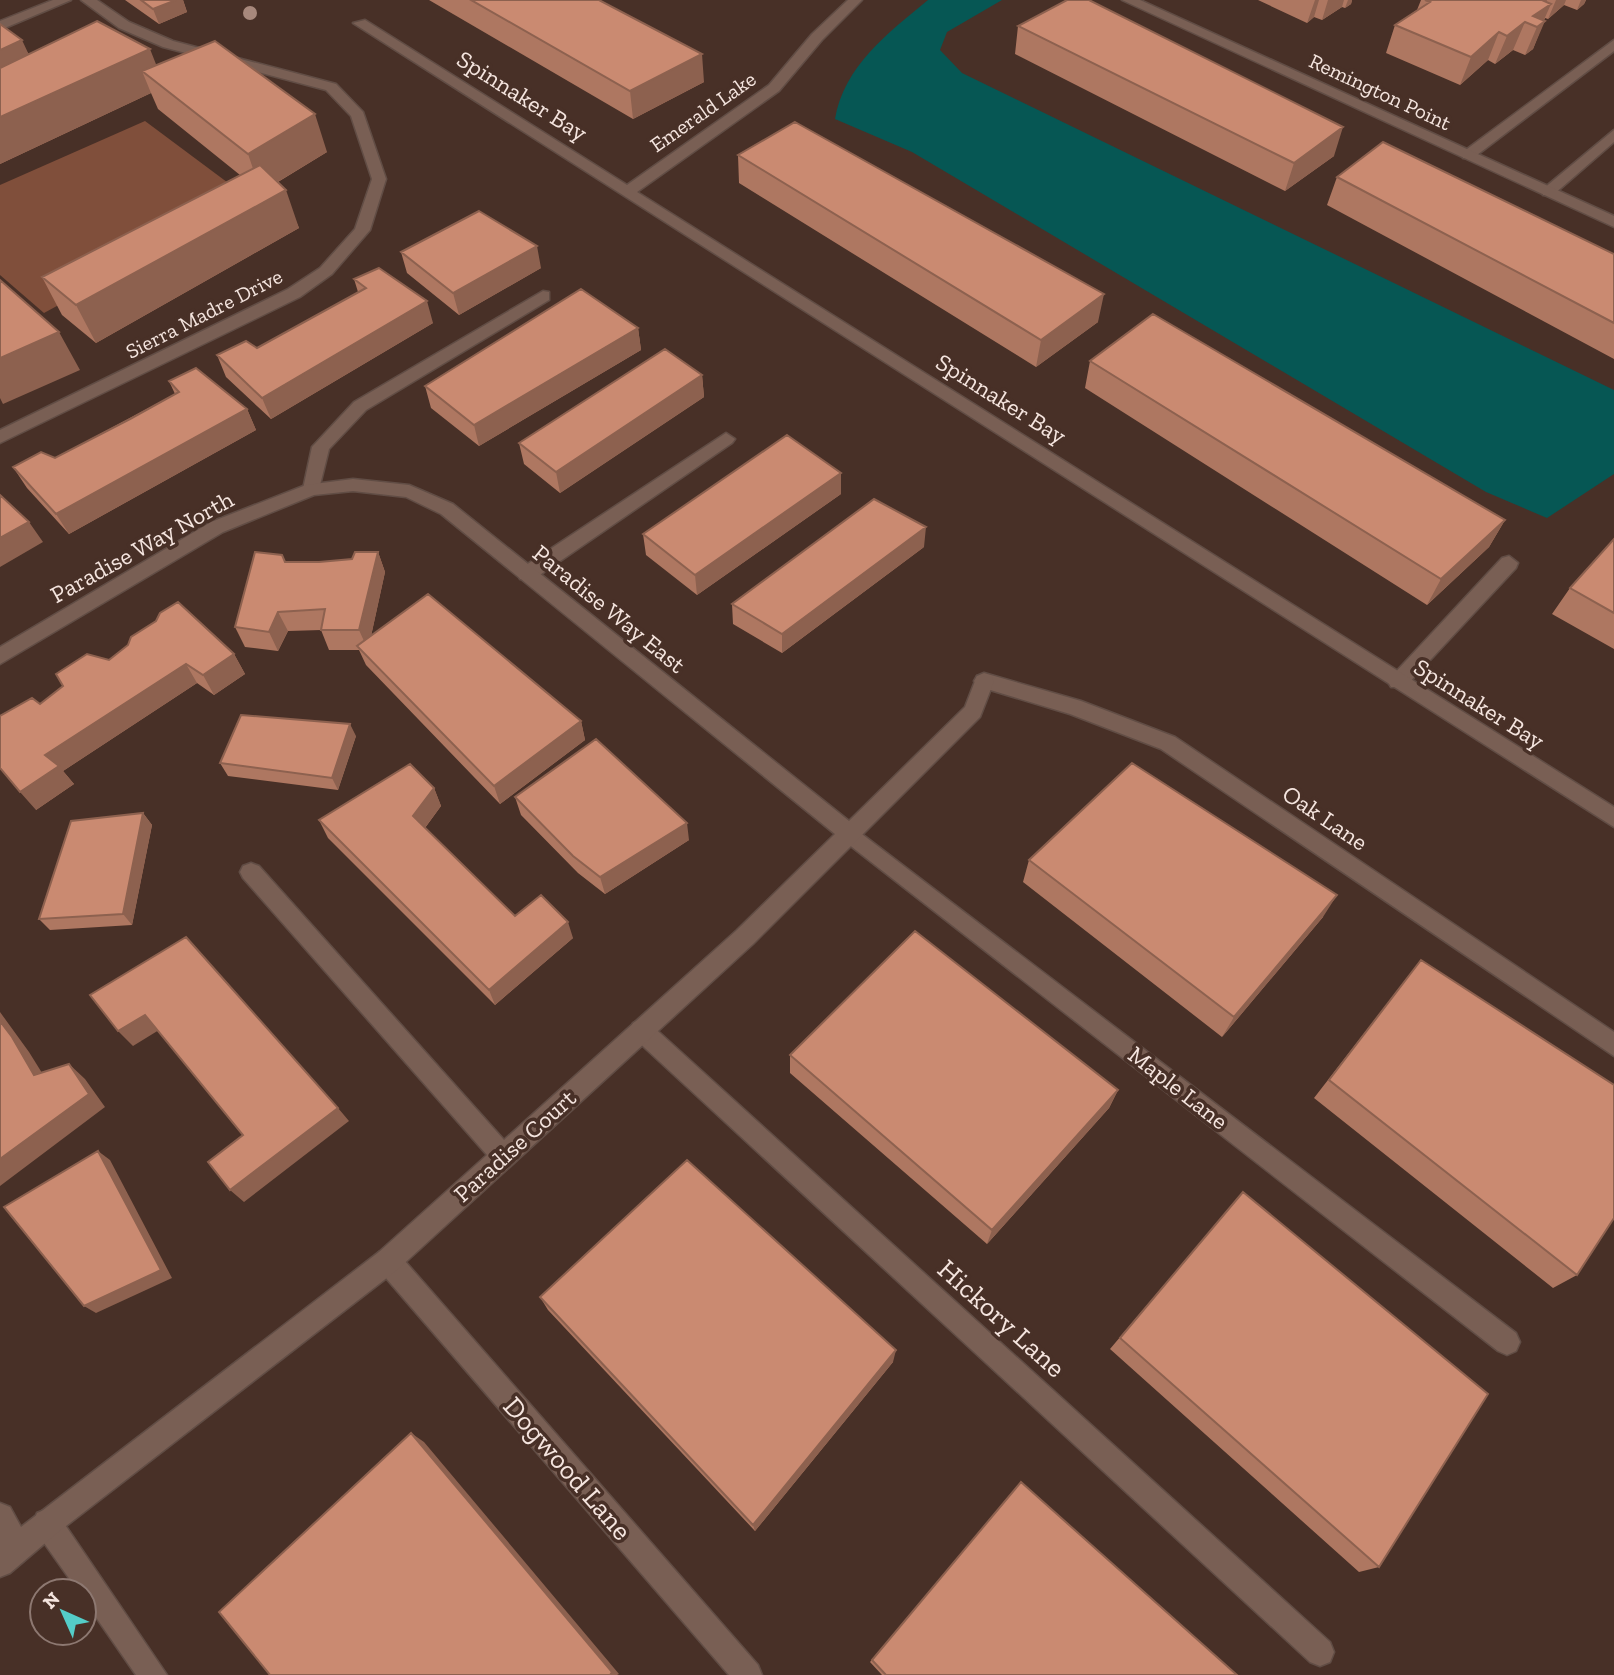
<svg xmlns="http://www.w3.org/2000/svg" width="1614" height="1675" font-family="'Zilla Slab',serif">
  <rect width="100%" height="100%" fill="#483027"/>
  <path fill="#804f3b" d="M145,121L251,200L44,313L0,275V185Z"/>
  <path fill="#065754" d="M928,0H1002L947,32L940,50L962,73L1614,390V474L1547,518L1486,492L912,152L835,119C844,66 888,33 928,0Z"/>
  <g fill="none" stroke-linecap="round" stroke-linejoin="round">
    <g stroke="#614d45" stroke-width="3">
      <path id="lane" d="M1614,40V51L1473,158H1463V152Z
        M1614,130V142L1553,195H1543V189Z
        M543,291L549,292V300L366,410L329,449L318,493H306L303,489L312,447L354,402Z
        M726,433L735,439L732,443L534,579H520L518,574L520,569Z
        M1509,556L1518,563L1516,568L1405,687H1391L1388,682L1391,677L1502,558Z
        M984,673L1081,701L1175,737L1614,1032V1056L1161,749L1070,714L977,686L974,681L977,676Z
        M850,825L1516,1333L1520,1342L1516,1351L1507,1355L1498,1351L843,840L840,834L843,828Z
        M641,1019L649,1023L1330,1642L1334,1652L1330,1662L1320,1666L1310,1662L633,1037L630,1030L633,1023Z
        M388,1249L397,1252L758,1665L762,1675H729L379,1270L376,1261L379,1252Z
        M47,1509L57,1513L167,1675H136L84,1600V1591H78L37,1533L33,1523L37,1513Z"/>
    </g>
    <g stroke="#614d45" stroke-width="3">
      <path id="street" d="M53,0H71L0,30V21Z
        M81,0H97L129,22L173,41L336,84L363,112L386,179L370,230L332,274L300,297L0,443V430L288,289L320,268L355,229L372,179L351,116L326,90L163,47L119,28Z
        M848,0H862L822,40L779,91L637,192L1614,807V827L353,23L365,20L627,185L769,85L812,34Z
        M1122,0H1140L1614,216V227Z
        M353,479L409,485L453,504L849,821L965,707L977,676H991L994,681L980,717L753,944L397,1270L57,1533L10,1573L0,1577V1503L10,1507L21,1527L379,1252L487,1155L243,878L240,872L243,866L251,863L259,866L504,1140L737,930L835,834L441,514L406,497L353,491L314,495L223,532L0,664V647L211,522L306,485Z"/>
    </g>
    <use href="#lane" fill="#795f54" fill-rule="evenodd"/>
    <use href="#street" fill="#795f54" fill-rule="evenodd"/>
  </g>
  <circle fill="#a7887c" cx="250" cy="13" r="7"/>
  <path fill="#ae7761" d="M125,0H183L187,12L159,24Z
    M429,0H599L704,82L633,119Z
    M1258,0H1352L1351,4L1345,8L1342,7L1322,20L1314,17L1307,23Z
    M1421,0H1586L1584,4L1577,10L1564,5L1548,19L1545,18L1533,49L1525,55L1513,50L1495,64L1488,60L1460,85L1386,53L1395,25L1417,10Z
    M0,24L29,54L156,65L327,152L278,182L299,228L96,343L62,315L42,277L240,175L158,109L151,93L0,164Z
    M1018,26L1334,156L1285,191L1015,54Z
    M738,155L1098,322L1036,367L739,183Z
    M1337,177L1614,254V359L1327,205Z
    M401,252L541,268L459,315L407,273Z
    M354,279L433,323L271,419L226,377L217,355L257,348L358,292Z
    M638,328L641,350L479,446L431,408L425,386Z
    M1090,361L1505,520L1489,547L1427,605L1085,388Z
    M702,375L704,397L560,493L524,464L519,443Z
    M169,381L247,409L256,430L69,534L27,488L13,467L55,458L175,394Z
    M841,494L697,595L646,555L643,534Z
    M1614,539V649L1552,614L1570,588Z
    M924,547L782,653L733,624L732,604Z
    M378,552L385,572L371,636L581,721L585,740L500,804L366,665L359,650H329L321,630L288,631L278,651L245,647L235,627L285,562H319L352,559Z
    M234,654L245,674L214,695L197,683L63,771L74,784L36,810L40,704L109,660Z
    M356,736L338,790L228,776L220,763Z
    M434,788L441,806L425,828L515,916L573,938L495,1005L328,838L319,820Z
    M515,797L689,840L605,894L578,873L521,815Z
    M143,813L152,825L132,925L50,930L39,919Z
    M1029,860L1323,917L1222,1037L1023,882Z
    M1421,960L1577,1275L1553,1288L1314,1098Z
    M790,1055L1118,1090L1109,1108L987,1244L790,1073Z
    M1243,1192L1379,1567L1359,1572L1110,1349Z
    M540,1297L893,1362L755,1531L548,1310Z
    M1021,1482L1237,1675H882L870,1662Z"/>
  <path fill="#8d614f" d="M176,0H183L187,12L159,24L153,9Z
    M1315,0H1319L1314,17L1307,23Z
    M1328,0H1344L1342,7L1322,20Z
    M1348,0H1352L1351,4L1345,8Z
    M1541,0H1547L1544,9L1551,4L1543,22L1545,21L1533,49L1525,55L1537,27L1533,16Z
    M1556,0H1566L1564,5L1548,19Z
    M1581,0H1586L1584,4L1577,10Z
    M1525,22L1513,50L1495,64L1507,36Z
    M1499,32L1488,60L1460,85L1471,57Z
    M22,40L29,55L0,68V50Z
    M150,49L165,87L142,71L151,93L0,164V117Z
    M702,54L704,82L633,119L630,91Z
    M315,114L327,152L261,192L248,154Z
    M1343,127L1334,156L1285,191L1294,163Z
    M286,190L299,228L96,343L76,305Z
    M537,246L541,268L459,315L453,293Z
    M1104,294L1098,322L1036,367L1041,340Z
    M427,301L433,323L271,419L262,398Z
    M638,328L641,350L479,446L474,425Z
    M59,332L80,370L3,404L0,398V358Z
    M702,375L704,397L560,493L556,472Z
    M247,409L256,430L69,534L56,514Z
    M841,473V494L697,595L695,575Z
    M1505,520L1489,547L1427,605L1441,579Z
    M29,522L43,542L0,567V538Z
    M926,527L924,547L782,653V634Z
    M378,552L385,572L368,650L359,630Z
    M278,612L288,631L278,651L269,632Z
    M234,654L245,674L214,695L203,675Z
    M186,664L197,683L63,771L74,784L36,810L20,792L45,755Z
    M581,721L585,740L500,804L494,786Z
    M350,724L356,736L338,790L332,778Z
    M434,788L441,806L421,833L413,816Z
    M143,813L152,825L132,925L123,914Z
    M687,823L689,840L605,894L600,877Z
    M1337,895L1323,917L1222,1037L1234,1017Z
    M568,922L573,938L495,1005L489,990Z
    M0,1012L29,1052L52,1089L34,1075L0,1021Z
    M145,1015L159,1030L133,1046L118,1031Z
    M69,1064L85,1079L105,1107L0,1186V1159Z
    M1118,1090L1109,1108L987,1244L992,1230Z
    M338,1108L349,1121L244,1202L230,1190Z
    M98,1151L110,1160L172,1278L96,1313L84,1306Z
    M896,1350L893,1362L755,1531L753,1525Z
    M411,1433L424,1442L619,1674L617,1675H610Z"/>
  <path fill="#ca8a71" stroke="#8d614f" stroke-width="2" d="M141,0H176L153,9Z
    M471,0H599L702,54L630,91Z
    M1067,0H1089L1343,127L1294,163L1018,26Z
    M1425,0H1542L1551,4L1533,16L1545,21L1537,27L1525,22L1507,36L1499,32L1471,57L1395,25L1430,2Z
    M97,21L150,49L0,117V68Z
    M0,24L22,40L0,50Z
    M215,41L315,114L248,154L142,71Z
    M795,122L1104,294L1041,340L738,155Z
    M1383,142L1614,254V323L1337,177Z
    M260,165L286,190L76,305L42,277Z
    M479,211L537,246L453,293L401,252Z
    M379,268L427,301L262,398L217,355L246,341L257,348L366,288L354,279Z
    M0,280L59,332L0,358Z
    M581,289L638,328L474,425L425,386Z
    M1153,314L1505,520L1441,579L1090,361Z
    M665,349L702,375L556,472L519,443Z
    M196,368L247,409L56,514L13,467L41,452L55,458L130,419L179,392L169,381Z
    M787,435L841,473L695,575L643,534Z
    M0,495L29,522L0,538Z
    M874,499L926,527L782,634L732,604Z
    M1614,539V613L1570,588Z
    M255,552L282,555L285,562H319L352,559L355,552H378L359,630H321L325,609L278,612L269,632L235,627Z
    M428,594L581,721L494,786L357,646Z
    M178,602L234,654L203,675L186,664L45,755L59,766L20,792L0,768V716L32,698L40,704L63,686L56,674L87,654L109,660L128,645L131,637L156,621L160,613Z
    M241,715L350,724L332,778L220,763Z
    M596,739L687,823L600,877L573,856L515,797Z
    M1132,763L1337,895L1234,1017L1029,860Z
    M410,764L434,788L413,816L515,916L541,895L568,922L489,990L319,820Z
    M143,813L123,914L39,919L71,821Z
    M915,931L1118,1090L992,1230L790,1055Z
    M186,937L338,1108L230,1190L208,1162L243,1135L145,1015L118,1031L90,995Z
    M1421,960L1614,1085V1218L1577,1275L1329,1080Z
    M0,1021L12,1037L34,1075L69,1064L89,1094L0,1159Z
    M98,1151L161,1270L84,1306L4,1207Z
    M687,1160L896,1350L753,1525L540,1297Z
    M1243,1192L1488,1394L1379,1567L1120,1338Z
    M411,1433L612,1672L610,1675H270L219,1612Z
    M1021,1482L1237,1675H886L872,1660Z"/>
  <g text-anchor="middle" stroke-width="7" stroke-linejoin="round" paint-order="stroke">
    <g font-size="21" fill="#f5e5df" stroke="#483027">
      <text transform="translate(1380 92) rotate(25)" y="7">Remington Point</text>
      <text transform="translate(703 112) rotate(-35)" y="7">Emerald Lake</text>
      <text transform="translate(204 314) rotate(-27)" y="7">Sierra Madre Drive</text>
    </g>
    <g font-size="24" fill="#f5e5df" stroke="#483027">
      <text transform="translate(522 96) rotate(32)" y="8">Spinnaker Bay</text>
      <text transform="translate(1001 399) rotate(32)" y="8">Spinnaker Bay</text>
      <text transform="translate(142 547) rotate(-29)" y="8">Paradise Way North</text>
      <text transform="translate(609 609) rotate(39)" y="8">Paradise Way East</text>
      <text transform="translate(1479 704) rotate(32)" y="8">Spinnaker Bay</text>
      <text transform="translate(1325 818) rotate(34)" y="8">Oak Lane</text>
      <text transform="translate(1178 1088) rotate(38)" y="8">Maple Lane</text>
      <text transform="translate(515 1146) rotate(-42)" y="8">Paradise Court</text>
    </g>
    <g font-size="28" fill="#f5e5df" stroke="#483027">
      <text transform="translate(1002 1318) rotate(42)" y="10">Hickory Lane</text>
      <text transform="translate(568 1468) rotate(49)" y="10">Dogwood Lane</text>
    </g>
  </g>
  <g transform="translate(63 1612) rotate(315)"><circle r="33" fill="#483027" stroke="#8d7871" stroke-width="2"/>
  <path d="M0-5L12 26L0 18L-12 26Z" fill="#54cdc8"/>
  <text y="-10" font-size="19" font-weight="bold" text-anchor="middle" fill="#f5e5df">N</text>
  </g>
</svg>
